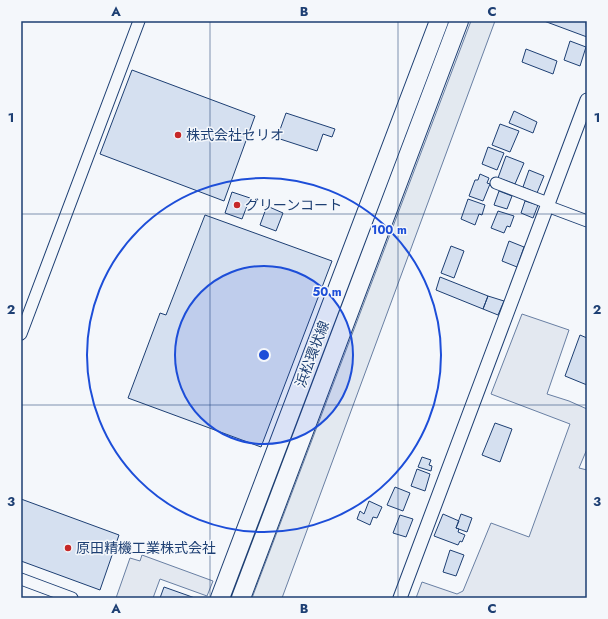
<svg xmlns="http://www.w3.org/2000/svg" width="608" height="619" font-family="Jost,'Noto Sans JP',sans-serif">
  <rect width="100%" height="100%" fill="#f4f7fb"/>
  <path fill="#e3e9f0" stroke="#687fa3" d="M471,21H495L282,598H252Z"/>
  <path fill="#e3e8f0" stroke="#687fa3" d="M522,314L569,330L547,394L569,401L587,409V449L579,468L587,470V598H416L422,582L457,594L463,591L491,523L529,537L570,424L491,394Z
    M142,555L213,581L207,596L160,579L153,598H116L130,558L140,561Z"/>
  <path fill="#d5e0f0" stroke="#1d3f73" d="M544,21H586L587,37Z
    M570,41L586,47L580,66L564,60Z
    M526,49L557,61L553,74L522,62Z
    M132,70L255,116L224,201L100,154Z
    M514,111L537,122L533,133L509,123Z
    M286,113L335,129L332,137L323,134L317,151L277,138Z
    M500,124L519,131L510,152L492,145Z
    M488,147L504,153L497,170L482,164Z
    M506,156L524,163L515,184L498,178Z
    M529,170L544,176L537,193L523,187Z
    M480,174L489,178L487,183L490,184L483,201L469,196L475,180H478Z
    M499,191L512,196L507,209L494,205Z
    M232,192L250,198L242,219L225,213Z
    M468,199L485,205L482,215L479,214L475,225L461,219Z
    M525,201L538,205L533,218L521,213Z
    M267,206L283,213L276,231L260,225Z
    M498,211L514,216L510,227L507,226L504,233L491,228Z
    M205,215L332,261L261,447L128,398L160,313L166,315Z
    M509,241L524,247L517,267L502,261Z
    M451,246L464,251L454,278L441,273Z
    M440,277L488,296L483,309L436,290Z
    M488,296L504,301L498,315L483,309Z
    M580,335L587,338V385L565,376Z
    M495,423L512,429L500,462L482,455Z
    M422,457L431,460L429,465L432,466L431,471L418,467Z
    M417,469L430,474L425,491L411,486Z
    M395,487L410,493L403,511L387,505Z
    M21,499L119,535L100,590L21,561Z
    M369,501L382,507L377,518L373,517L370,525L357,519L360,511L364,514Z
    M443,514L459,521L456,528L459,529L458,532L465,535L462,542L460,541L458,545L434,536Z
    M461,514L472,518L467,532L456,528Z
    M400,515L413,519L406,537L393,533Z
    M450,550L464,555L456,576L443,572Z
    M164,587L195,598H160Z"/>
  <g fill="none" stroke-linecap="round" stroke-linejoin="round">
    <g stroke="#1d3f73" stroke-width="13">
      <path id="minor" d="M496,183L548,203
        M547,206L587,221
        M21,334L139,21
        M21,579L72,598"/>
    </g>
    <g stroke="#1d3f73" stroke-width="15">
      <path id="tertiary" d="M400,598L587,100"/>
    </g>
    <g stroke="#1d3f73" stroke-width="20">
      <path id="trunk" d="M220,598L439,21
        M241,598L459,21"/>
    </g>
    <use href="#minor" stroke="#f4f7fb" stroke-width="11"/>
    <use href="#tertiary" stroke="#f4f7fb" stroke-width="13"/>
    <use href="#trunk" stroke="#f4f7fb" stroke-width="18"/>
  </g>
  <path fill="none" stroke="#1d3f73" stroke-width="1" stroke-opacity="0.55" d="M210,21V598M398,21V598M21,214H587M21,405H587"/>
  <circle cx="264" cy="355" r="89" fill="#1d4ed8" fill-opacity=".12"/>
  <g fill="none" stroke="#1d4ed8" stroke-width="2">
    <circle cx="264" cy="355" r="89"/>
    <circle cx="264" cy="355" r="177"/>
  </g>
  <g fill="#c62828" stroke="#f4f7fb" stroke-width="1.5">
    <circle cx="178" cy="135" r="4"/>
    <circle cx="237" cy="205" r="4"/>
    <circle cx="68" cy="548" r="4"/>
  </g>
  <g text-anchor="middle" stroke-width="3" stroke-linejoin="round" paint-order="stroke">
    <g font-size="14" fill="#1d3f73" stroke="#f4f7fb" text-anchor="start">
      <text x="186" y="140">株式会社セリオ</text>
      <text x="245" y="210">グリーンコート</text>
      <text x="76" y="553">原田精機工業株式会社</text>
    </g>
    <g font-size="14" fill="#1d3f73" stroke="#f4f7fb">
      <text transform="translate(312 354) rotate(-69)" y="5">浜松環状線</text>
    </g>
  </g>
  <circle cx="264" cy="355" r="6" fill="#1d4ed8" stroke="#f4f7fb" stroke-width="2"/>
  <g font-size="12" text-anchor="middle" font-weight="bold" fill="#1d4ed8" stroke="#f4f7fb" stroke-width="3" stroke-linejoin="round" paint-order="stroke">
    <text x="389" y="234">100 m</text>
    <text x="327" y="296">50 m</text>
  </g>
  <rect width="608" height="619" fill="none" stroke="#f4f7fb" stroke-width="44"/>
  <rect x="22" y="22" width="564" height="575" fill="none" stroke="#1d3f73" stroke-width="1.5"/>
  <g font-size="13" text-anchor="middle" font-weight="bold" fill="#1d3f73">
    <text x="116" y="16">A</text>
    <text x="304" y="16">B</text>
    <text x="492" y="16">C</text>
    <text x="11" y="122">1</text>
    <text x="597" y="122">1</text>
    <text x="11" y="314">2</text>
    <text x="597" y="314">2</text>
    <text x="11" y="506">3</text>
    <text x="597" y="506">3</text>
    <text x="116" y="613">A</text>
    <text x="304" y="613">B</text>
    <text x="492" y="613">C</text>
  </g>
</svg>
